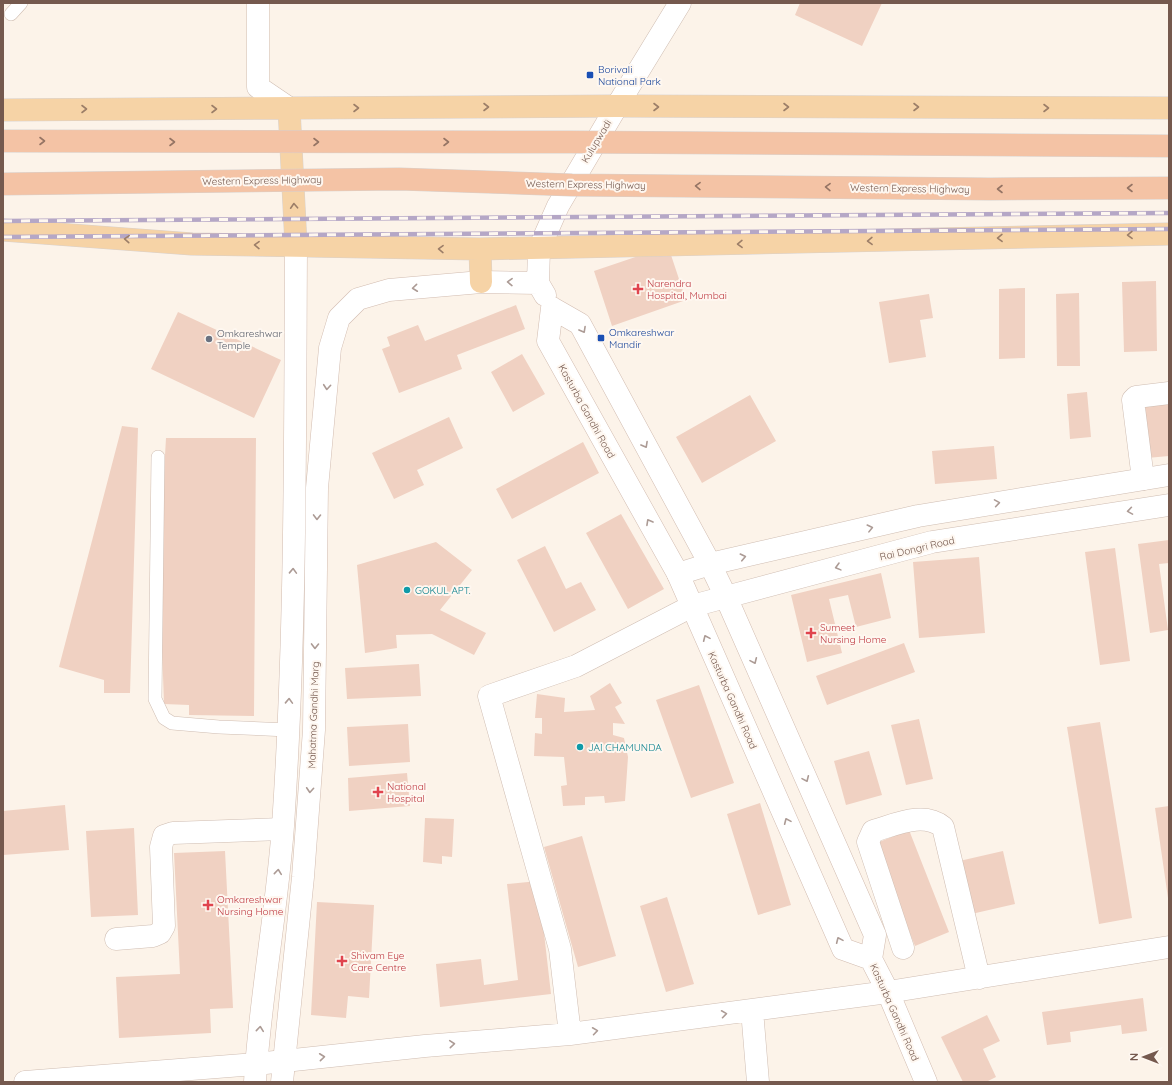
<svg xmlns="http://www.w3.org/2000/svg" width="1172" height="1085" font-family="Quicksand,sans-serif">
  <rect width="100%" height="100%" fill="#fcf3e9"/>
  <path fill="#f0d1c2" d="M800,3H882L862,46L795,15Z
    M668,246L686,300L612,326L594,271Z
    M1156,281L1157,351L1124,352L1122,282Z
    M1025,288V358L999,359V289Z
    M1079,293L1080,366H1057L1056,294Z
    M929,294L933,318L920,320L926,357L889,363L879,302Z
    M516,305L525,329L457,355L462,369L399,393L382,349L390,346L387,337L418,325L425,341Z
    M178,312L281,360L254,418L151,369Z
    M522,354L545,394L513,412L491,372Z
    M1087,392L1091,437L1070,439L1067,394Z
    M750,395L776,441L702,483L676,437Z
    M1169,399V456L1147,458L1137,402Z
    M449,417L463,448L417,470L424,485L394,499L372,453Z
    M122,426L138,428L130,693H104V680L59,667Z
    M166,438H256L254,716L189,715V705L164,704L159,561Z
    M583,442L599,473L512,519L496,489Z
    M994,446L997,479L935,484L932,451Z
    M621,514L664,589L628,609L586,533Z
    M1169,540V563L1159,564L1168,630L1150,633L1138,544Z
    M436,542L472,570L440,610L486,633L474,655L432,634L396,635L397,648L365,653L357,565Z
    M545,546L566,589L581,582L596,610L554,632L517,560Z
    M1115,548L1130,661L1100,665L1085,552Z
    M979,557L985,633L919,638L913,562Z
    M881,573L891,618L856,627L848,595L829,599L842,653L807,662L791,595Z
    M904,643L915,672L827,705L816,676Z
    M419,664L421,696L347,699L345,668Z
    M610,683L622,703L615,707L625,724L613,723V735L624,738L628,757L625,801L605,803L604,796L585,797V805L563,806L561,786L567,785L564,757L534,756L535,733L542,734V718H535L537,694L565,698L564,712L595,710L590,696Z
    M699,685L734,783L691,798L656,700Z
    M919,719L933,779L906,785L891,725Z
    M1100,722L1132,918L1099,924L1067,727Z
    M408,724L410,762L349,766L347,727Z
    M869,751L882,795L846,805L834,761Z
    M407,773L410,806L349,811L348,778Z
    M760,803L791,905L758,915L727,814Z
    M65,805L69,850L3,855V811Z
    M1169,806V898H1168L1155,808Z
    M425,818L454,819L452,857L442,856V864L423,862Z
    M134,828L138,915L91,917L86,831Z
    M909,830L949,932L915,946L874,844Z
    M582,836L616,956L578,967L544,847Z
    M225,851L233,1008L210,1009L211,1033L119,1038L116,977L180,974L174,853Z
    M1003,851L1015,904L967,915L955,862Z
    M538,881L551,994L440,1007L436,964L481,959L484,985L518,980L507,884Z
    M667,897L694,984L666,992L640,906Z
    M317,902L374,905L369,998L348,996L346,1018L311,1015Z
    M1143,998L1147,1031L1122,1034L1121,1025L1070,1032L1071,1042L1047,1045L1042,1012Z
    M987,1015L1000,1041L983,1049L996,1077L986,1082H963L941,1037Z"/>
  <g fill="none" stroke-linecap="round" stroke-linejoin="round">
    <g stroke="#cfbdb2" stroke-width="14">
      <path id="service" d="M11,14L21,3
        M158,457L155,699L164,718L172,723L219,727L288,730"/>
    </g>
    <g stroke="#cfbdb2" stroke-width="23">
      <path id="minor" d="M258,3V87L289,108
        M617,106L680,3
        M1143,479L1133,400L1136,397L1169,393
        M116,939L153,936L160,933L164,926L161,847L164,836L173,833L282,829
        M903,948L868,842L873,831C895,825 923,811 943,827L979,978
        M752,1010L758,1082
        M570,1034L560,949L489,696L576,666L692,606
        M25,1082L256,1064L425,1046L570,1034L888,992L1169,947"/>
    </g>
    <g stroke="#cfbdb2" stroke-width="23">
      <path id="tertiary" d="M678,574L710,564L918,516L1169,475
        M692,606L932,542L1169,505"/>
    </g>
    <g stroke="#d2bcb0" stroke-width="23">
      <path id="secondary" d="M545,295L538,283L539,249L558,206L617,106
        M552,308L548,341L678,574L843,949L871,959L888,992L926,1082
        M552,308L580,324L710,564L726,597L875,935L871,959
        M255,1082C260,997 277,912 283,826C296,633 295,439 296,245
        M282,1082L303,877L314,730L317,488L330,348L339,318L358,299L389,290L481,282L538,283"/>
    </g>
    <g stroke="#d8d1cd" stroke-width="23">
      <path id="primary" d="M289,108L296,245
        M3,110L617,106L1169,108
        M3,230L192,244L480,249L1169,234
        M480,249L481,282"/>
    </g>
    <use href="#service" stroke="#fff" stroke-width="13"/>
    <use href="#minor" stroke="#fff" stroke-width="22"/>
    <use href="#tertiary" stroke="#fff" stroke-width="22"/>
    <use href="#secondary" stroke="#fff" stroke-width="22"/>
    <use href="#primary" stroke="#f6d3a6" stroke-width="22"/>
    <g stroke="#b5a7c6" stroke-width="4.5">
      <path id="rail" d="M3,221L1169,213
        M3,237L1169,229"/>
    </g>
    <use href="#rail" stroke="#fef7f0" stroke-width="3" stroke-dasharray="9" stroke-linecap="butt"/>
    <g stroke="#d8d1cd" stroke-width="23" stroke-linecap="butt">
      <path id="trunk-bridge" d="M3,141L571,142L1169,146
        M3,184L399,179L572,185L990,189L1169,188"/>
    </g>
    <use href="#trunk-bridge" stroke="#f4c3a5" stroke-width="22"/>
  </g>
  <defs><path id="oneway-chevron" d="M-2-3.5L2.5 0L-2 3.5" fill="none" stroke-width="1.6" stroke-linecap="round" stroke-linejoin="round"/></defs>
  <g stroke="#9c7e68">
    <use href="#oneway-chevron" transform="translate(486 107)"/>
    <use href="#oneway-chevron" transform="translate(656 107)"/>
    <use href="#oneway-chevron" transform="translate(786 107)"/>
    <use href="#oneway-chevron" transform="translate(916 107)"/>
    <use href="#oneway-chevron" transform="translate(356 108)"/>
    <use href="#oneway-chevron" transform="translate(1046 108)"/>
    <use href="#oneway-chevron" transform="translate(84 109)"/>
    <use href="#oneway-chevron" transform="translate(214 109)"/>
    <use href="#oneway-chevron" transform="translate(294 206) rotate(-93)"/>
    <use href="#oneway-chevron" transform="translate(1130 235) rotate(179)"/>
    <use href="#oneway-chevron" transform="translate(1000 238) rotate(179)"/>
    <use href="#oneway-chevron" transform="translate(127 239) rotate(-176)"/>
    <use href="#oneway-chevron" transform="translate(870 241) rotate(179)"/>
    <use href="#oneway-chevron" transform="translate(740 244) rotate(179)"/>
    <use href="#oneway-chevron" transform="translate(257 245) rotate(-179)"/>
    <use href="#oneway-chevron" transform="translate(441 249) rotate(-179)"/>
  </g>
  <g stroke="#957464">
    <use href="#oneway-chevron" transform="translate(42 141)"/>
    <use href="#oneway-chevron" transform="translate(172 142)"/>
    <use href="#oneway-chevron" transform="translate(316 142)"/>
    <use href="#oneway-chevron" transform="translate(446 142)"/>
    <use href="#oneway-chevron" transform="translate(698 186) rotate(-179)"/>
    <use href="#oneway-chevron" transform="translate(828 187) rotate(-179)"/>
    <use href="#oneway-chevron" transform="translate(1130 188) rotate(180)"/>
    <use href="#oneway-chevron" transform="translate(1000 189) rotate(180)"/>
  </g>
  <g stroke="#ac9b95">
    <use href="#oneway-chevron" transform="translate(510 282) rotate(-179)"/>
    <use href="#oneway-chevron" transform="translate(415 288) rotate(174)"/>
    <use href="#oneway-chevron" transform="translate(583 330) rotate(61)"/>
    <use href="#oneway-chevron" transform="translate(327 387) rotate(95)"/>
    <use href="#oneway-chevron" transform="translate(645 445) rotate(61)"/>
    <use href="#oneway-chevron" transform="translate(997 503) rotate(-9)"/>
    <use href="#oneway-chevron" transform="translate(1130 511) rotate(171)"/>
    <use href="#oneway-chevron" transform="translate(317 517) rotate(91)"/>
    <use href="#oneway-chevron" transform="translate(649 522) rotate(-119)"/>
    <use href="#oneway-chevron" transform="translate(870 528) rotate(-14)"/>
    <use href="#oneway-chevron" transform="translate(743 557) rotate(-13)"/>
    <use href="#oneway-chevron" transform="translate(838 567) rotate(165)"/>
    <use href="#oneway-chevron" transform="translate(293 571) rotate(-88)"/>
    <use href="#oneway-chevron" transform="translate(706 638) rotate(-114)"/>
    <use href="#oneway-chevron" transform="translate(315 646) rotate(91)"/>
    <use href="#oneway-chevron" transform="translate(754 661) rotate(66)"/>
    <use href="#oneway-chevron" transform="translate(289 701) rotate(-88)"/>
    <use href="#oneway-chevron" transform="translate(806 779) rotate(66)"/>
    <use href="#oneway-chevron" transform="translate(310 790) rotate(94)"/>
    <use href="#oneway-chevron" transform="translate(787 821) rotate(-114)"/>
    <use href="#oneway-chevron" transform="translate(278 872) rotate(-84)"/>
    <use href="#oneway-chevron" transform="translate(839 940) rotate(-114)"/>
    <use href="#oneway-chevron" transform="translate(724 1014) rotate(-8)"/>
    <use href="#oneway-chevron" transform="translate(260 1029) rotate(-84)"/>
    <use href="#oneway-chevron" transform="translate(595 1031) rotate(-8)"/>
    <use href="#oneway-chevron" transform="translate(452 1044) rotate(-5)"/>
    <use href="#oneway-chevron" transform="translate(322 1057) rotate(-6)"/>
  </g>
  <g fill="#1a4fb4" stroke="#fef7f0" stroke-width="1.5">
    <rect x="586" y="71" width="8" height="8" rx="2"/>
    <rect x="597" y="334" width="8" height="8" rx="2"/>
  </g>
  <g fill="#e0444e" stroke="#fef7f0" stroke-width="1.5">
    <path d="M636 283h4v4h4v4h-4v4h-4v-4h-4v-4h4z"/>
    <path d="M809 627h4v4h4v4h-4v4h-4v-4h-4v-4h4z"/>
    <path d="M376 786h4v4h4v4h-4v4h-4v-4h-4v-4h4z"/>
    <path d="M206 899h4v4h4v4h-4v4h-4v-4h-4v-4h4z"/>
    <path d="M340 955h4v4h4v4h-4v4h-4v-4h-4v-4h4z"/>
  </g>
  <circle fill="#6b7280" stroke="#fef7f0" stroke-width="1.5" cx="209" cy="339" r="4"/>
  <g fill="#0f9aa8" stroke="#fef7f0" stroke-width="1.5">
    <circle cx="407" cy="590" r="4"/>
    <circle cx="580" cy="747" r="4"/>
  </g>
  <g text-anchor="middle" stroke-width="4" stroke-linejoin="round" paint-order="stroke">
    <g font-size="10" fill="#164399" stroke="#fef7f0" text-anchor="start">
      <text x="598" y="73">Borivali<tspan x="598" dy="12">National Park</tspan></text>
      <text x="609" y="336">Omkareshwar<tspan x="609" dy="12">Mandir</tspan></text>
    </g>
    <g font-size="10" fill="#75594e" stroke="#fef7f0">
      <text transform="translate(596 141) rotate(-59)" y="4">Kulupwadi</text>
      <text transform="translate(262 180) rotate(-1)" y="4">Western Express Highway</text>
      <text transform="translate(586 184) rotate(1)" y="4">Western Express Highway</text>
      <text transform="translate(910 188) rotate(1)" y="4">Western Express Highway</text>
      <text transform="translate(587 411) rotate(61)" y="4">Kasturba Gandhi Road</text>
      <text transform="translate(917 548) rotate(-13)" y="4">Rai Dongri Road</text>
      <text transform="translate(733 700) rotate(66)" y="4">Kasturba Gandhi Road</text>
      <text transform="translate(313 715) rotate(-88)" y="4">Mahatma Gandhi Marg</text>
      <text transform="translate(895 1012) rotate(66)" y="4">Kasturba Gandhi Road</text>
    </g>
    <g font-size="10" fill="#be3a42" stroke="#fef7f0" text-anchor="start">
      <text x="647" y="287">Narendra<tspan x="647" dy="12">Hospital, Mumbai</tspan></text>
      <text x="820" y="631">Sumeet<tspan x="820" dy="12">Nursing Home</tspan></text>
      <text x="387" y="790">National<tspan x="387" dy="12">Hospital</tspan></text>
      <text x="217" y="903">Omkareshwar<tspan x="217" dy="12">Nursing Home</tspan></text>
      <text x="351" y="959">Shivam Eye<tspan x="351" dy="12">Care Centre</tspan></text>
    </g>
    <g font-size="10" fill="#5b616d" stroke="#fef7f0" text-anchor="start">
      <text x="217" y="337">Omkareshwar<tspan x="217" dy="12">Temple</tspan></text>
    </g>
    <g font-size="10" fill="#0d838f" stroke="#fef7f0" text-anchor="start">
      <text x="415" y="594">GOKUL APT.</text>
      <text x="588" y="751">JAI CHAMUNDA</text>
    </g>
  </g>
  <rect width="1172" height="1085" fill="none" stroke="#75594e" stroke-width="8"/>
  <g transform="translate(1144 1057) rotate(270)" stroke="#fef7f0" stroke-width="3" paint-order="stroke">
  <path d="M0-3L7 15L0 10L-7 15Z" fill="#75594e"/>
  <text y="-6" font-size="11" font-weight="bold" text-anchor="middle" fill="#75594e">N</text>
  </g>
</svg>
